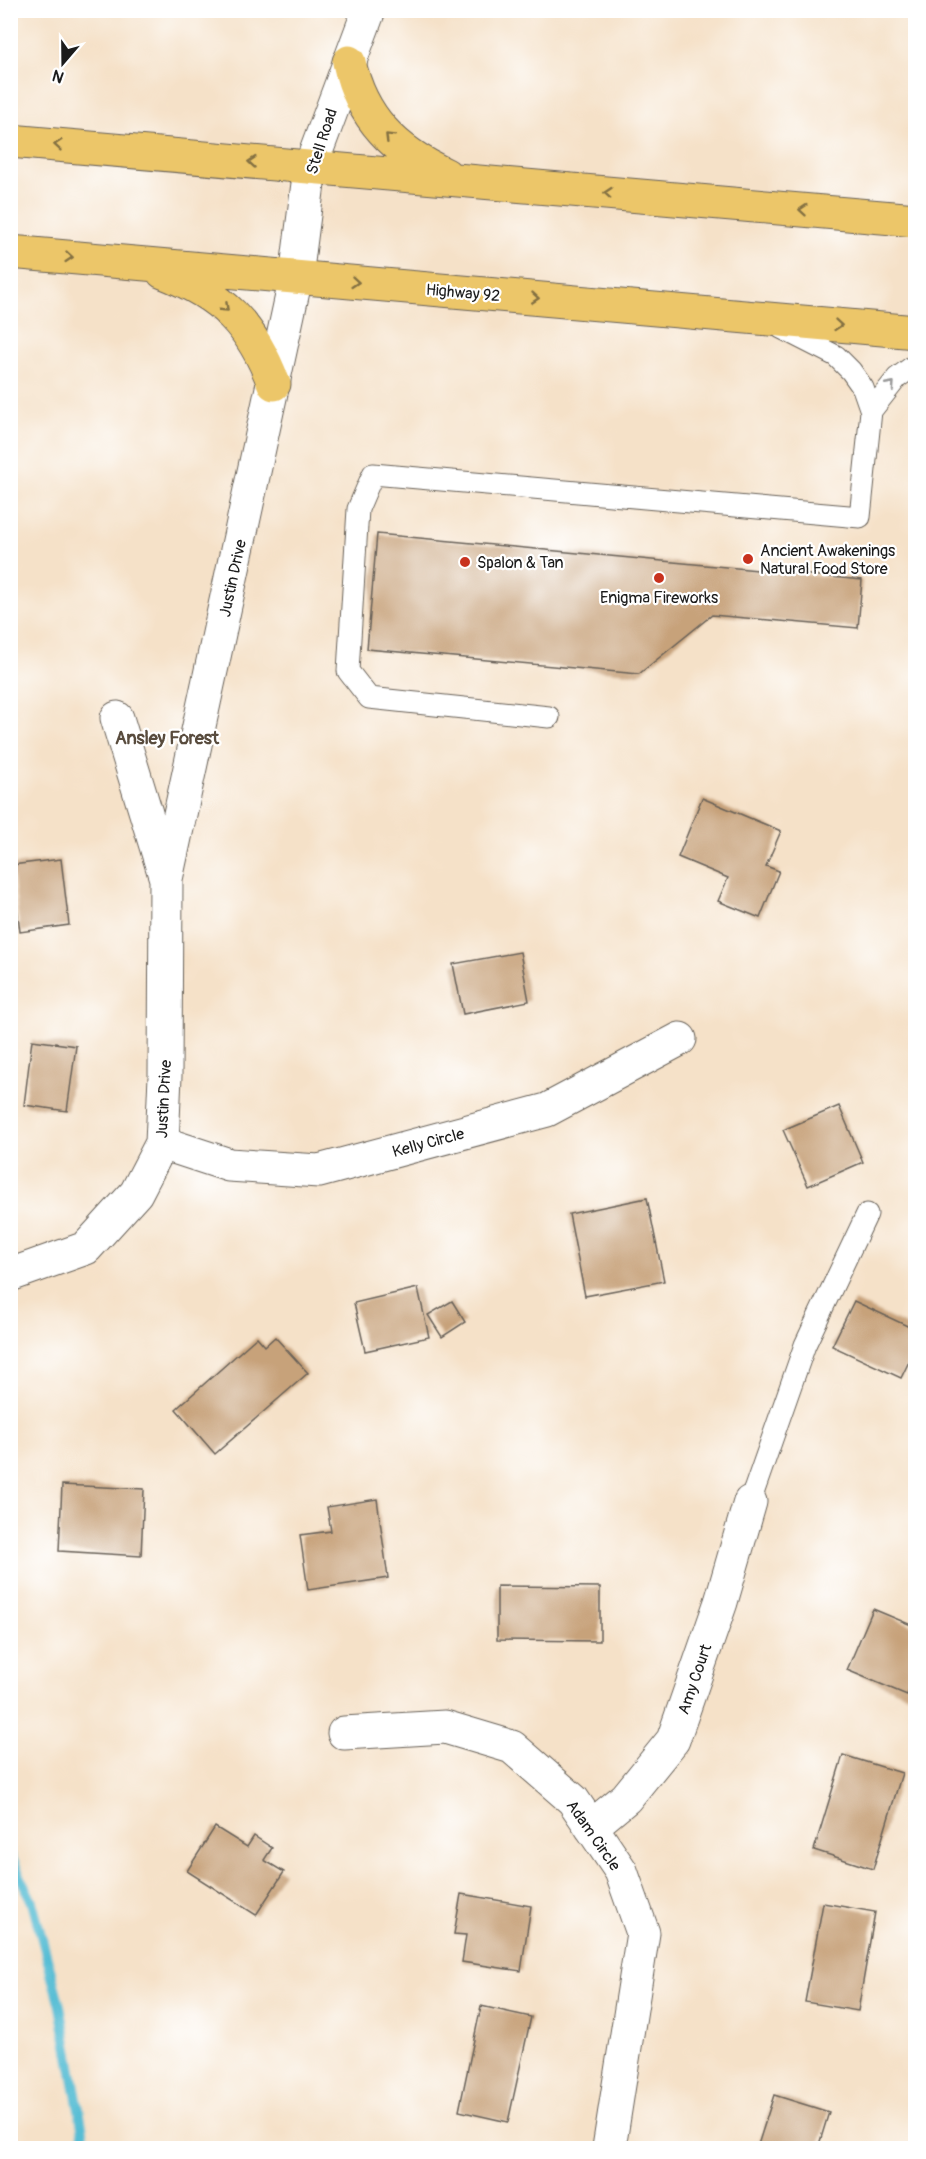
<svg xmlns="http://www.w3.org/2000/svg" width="926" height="2159" font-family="Pangolin,sans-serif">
  <rect width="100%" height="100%" fill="#fff"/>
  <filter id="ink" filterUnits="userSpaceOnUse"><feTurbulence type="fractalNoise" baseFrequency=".0167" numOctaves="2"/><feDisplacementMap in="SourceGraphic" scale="12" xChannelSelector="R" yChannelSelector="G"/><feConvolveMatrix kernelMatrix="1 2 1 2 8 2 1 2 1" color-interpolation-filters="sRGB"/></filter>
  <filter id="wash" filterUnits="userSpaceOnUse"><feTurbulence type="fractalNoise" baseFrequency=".008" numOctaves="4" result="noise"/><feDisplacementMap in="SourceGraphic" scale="24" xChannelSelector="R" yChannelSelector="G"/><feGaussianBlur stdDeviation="1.35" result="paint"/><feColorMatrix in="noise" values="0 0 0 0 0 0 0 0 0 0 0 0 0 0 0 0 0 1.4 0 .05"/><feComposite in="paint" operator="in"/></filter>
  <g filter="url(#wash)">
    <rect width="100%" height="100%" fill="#f5e1c8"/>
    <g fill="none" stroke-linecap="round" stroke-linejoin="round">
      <path stroke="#56bdd4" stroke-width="10" d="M10,1854L32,1902L60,2006L86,2148"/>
    </g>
    <g id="blocks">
      <path fill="#c7a27a" d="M377,534L862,580L858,628L712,615L639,674L367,649Z
        M702,798L781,831L766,866L779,871L760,918L718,901L728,878L678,857Z
        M61,859L69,925L20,932L12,865Z
        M520,952L529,1001L463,1014L453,964Z
        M32,1040L76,1046L67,1111L24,1105Z
        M839,1106L863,1162L808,1186L783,1130Z
        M647,1198L664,1281L585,1296L569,1214Z
        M418,1288L429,1337L365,1351L354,1303Z
        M452,1301L465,1322L442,1337L428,1315Z
        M854,1301L916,1330V1347L901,1378L832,1346Z
        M257,1337L265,1346L275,1337L308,1373L215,1454L176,1409Z
        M62,1485L144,1489L141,1556L59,1551Z
        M377,1499L388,1578L308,1590L300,1535L331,1531L327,1507Z
        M497,1586L600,1587V1641L497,1640Z
        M873,1609L916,1627V1674L907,1695L847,1670Z
        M843,1755L902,1773L873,1869L814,1850Z
        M215,1827L247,1847L254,1836L272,1848L264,1860L284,1872L256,1915L187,1871Z
        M461,1894L531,1906L521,1971L462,1962L466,1935L454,1934Z
        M823,1903L875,1912L858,2011L805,2002Z
        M481,2006L531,2017L508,2122L459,2111Z
        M774,2095L829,2112L818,2148H757Z"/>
    </g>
  </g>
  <g filter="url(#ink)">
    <use href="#blocks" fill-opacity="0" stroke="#686158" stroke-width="1.5"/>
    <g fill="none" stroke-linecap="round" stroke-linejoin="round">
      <g stroke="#686158" stroke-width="23">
        <path id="lane" d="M871,411L897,378L916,364
          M549,717L369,698L348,671L358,509L373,474L860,517L871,411L863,388L851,371L836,356L781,328
          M750,1502L805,1345L867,1214"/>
      </g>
      <g stroke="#686158" stroke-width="35">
        <path id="street" d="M166,879L296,277L310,168L369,10
          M162,1143L229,1165L319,1171L547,1110L680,1039
          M10,1275L86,1248L136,1193L162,1143L165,1076L166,879L117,718
          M344,1733L445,1727L512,1747L573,1800L621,1871L643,1933L609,2148
          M591,1827L626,1798L673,1740L721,1602L750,1502"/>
      </g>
      <g stroke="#686158" stroke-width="35">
        <path id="primary" d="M349,62C361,118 395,151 446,175
          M10,141L916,220
          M10,252L916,332
          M163,272C222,295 252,325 274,384"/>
      </g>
      <use href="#lane" stroke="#fff" stroke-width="21"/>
      <use href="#street" stroke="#fff" stroke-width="33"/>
      <use href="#primary" stroke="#ecc669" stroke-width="33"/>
    </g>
    <defs><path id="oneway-chevron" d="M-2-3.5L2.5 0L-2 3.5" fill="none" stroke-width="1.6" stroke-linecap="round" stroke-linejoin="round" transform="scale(1.5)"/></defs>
    <g stroke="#847142">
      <use href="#oneway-chevron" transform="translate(389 137) rotate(-135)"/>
      <use href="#oneway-chevron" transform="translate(58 145) rotate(-175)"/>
      <use href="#oneway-chevron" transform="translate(252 162) rotate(-175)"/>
      <use href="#oneway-chevron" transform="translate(608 193) rotate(-175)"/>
      <use href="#oneway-chevron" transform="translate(803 210) rotate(-175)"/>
      <use href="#oneway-chevron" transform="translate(69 257) rotate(5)"/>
      <use href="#oneway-chevron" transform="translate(355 282) rotate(5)"/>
      <use href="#oneway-chevron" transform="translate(535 298) rotate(5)"/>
      <use href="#oneway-chevron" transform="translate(225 308) rotate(43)"/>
      <use href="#oneway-chevron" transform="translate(838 325) rotate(5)"/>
    </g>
    <use stroke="#999" href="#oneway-chevron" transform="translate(891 385) rotate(-48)"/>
  </g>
  <g fill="#c8321e" stroke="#fff" stroke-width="2">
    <circle cx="748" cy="559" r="6"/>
    <circle cx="465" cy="562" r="6"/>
    <circle cx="659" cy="578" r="6"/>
  </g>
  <g text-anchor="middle" stroke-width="4.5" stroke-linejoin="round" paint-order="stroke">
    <g font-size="16" fill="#1c1c1c" stroke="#fff">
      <text transform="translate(321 141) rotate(-72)" y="6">Stell Road</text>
      <text transform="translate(463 292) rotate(5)" y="6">Highway 92</text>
      <text transform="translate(232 578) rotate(-78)" y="6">Justin Drive</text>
      <text transform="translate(163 1099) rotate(-87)" y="6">Justin Drive</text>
      <text transform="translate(428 1142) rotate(-15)" y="6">Kelly Circle</text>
      <text transform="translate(694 1679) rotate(-71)" y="6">Amy Court</text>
      <text transform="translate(594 1835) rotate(55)" y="6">Adam Circle</text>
    </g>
    <g font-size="16" fill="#1c1c1c" stroke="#fff" text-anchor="start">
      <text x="760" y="556">Ancient Awakenings<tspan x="760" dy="18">Natural Food Store</tspan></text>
      <text x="477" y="568">Spalon &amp; Tan</text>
      <text x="659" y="603" text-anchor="middle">Enigma Fireworks</text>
    </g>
    <g font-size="18" font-weight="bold" fill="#584b3d" stroke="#fff">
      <text x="167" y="744">Ansley Forest</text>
    </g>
  </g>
  <rect width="926" height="2159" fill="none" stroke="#fff" stroke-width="36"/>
  <g transform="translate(63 63) rotate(200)" stroke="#ffffff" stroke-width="4.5" paint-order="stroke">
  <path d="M0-4.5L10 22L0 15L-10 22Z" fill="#1c1c1c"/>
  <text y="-9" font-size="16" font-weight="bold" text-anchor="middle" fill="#1c1c1c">N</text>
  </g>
</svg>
